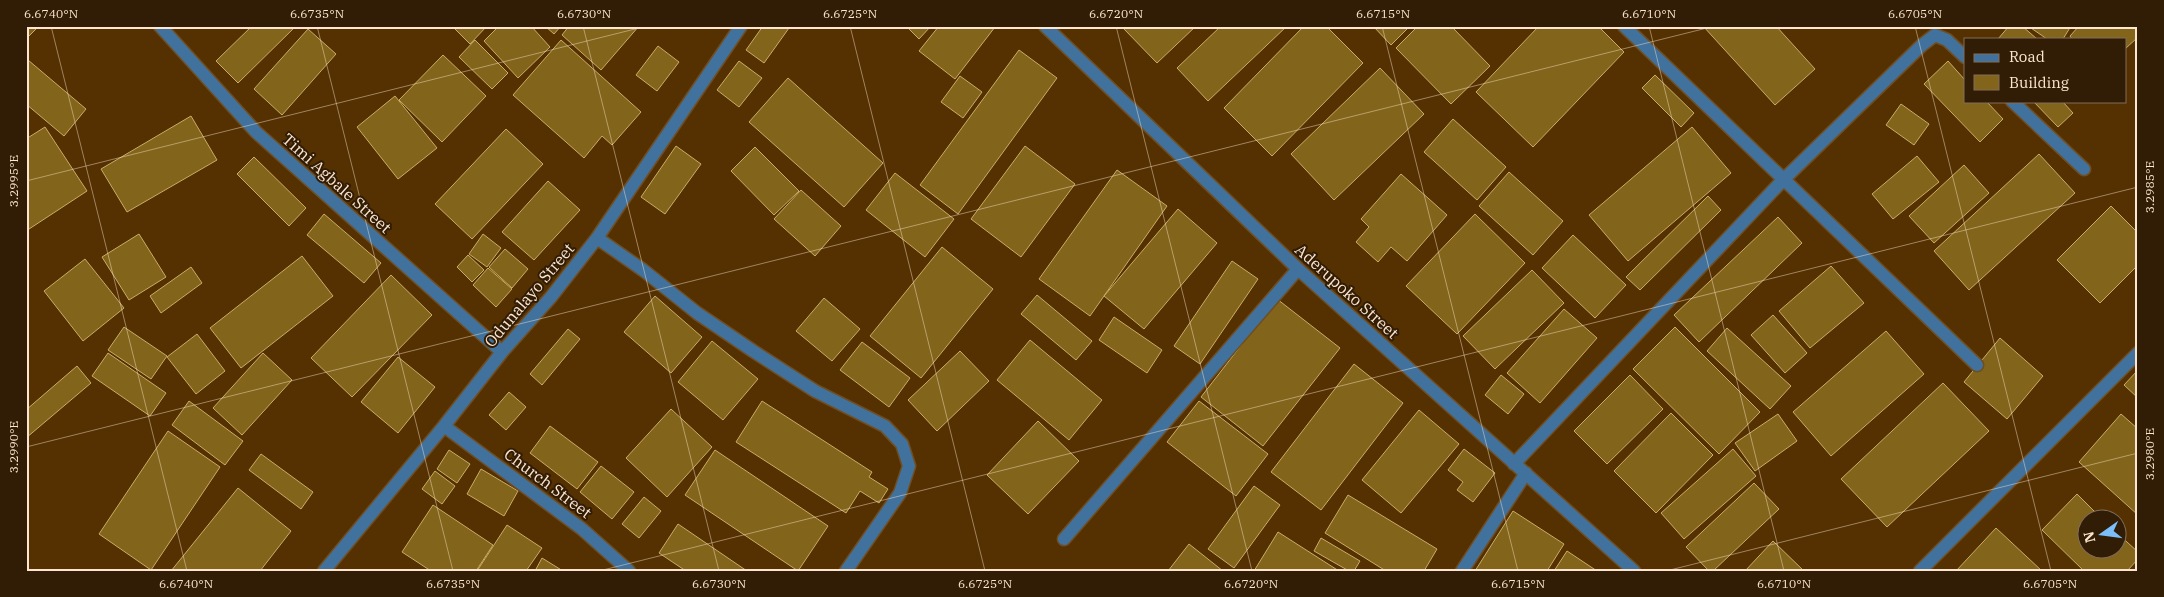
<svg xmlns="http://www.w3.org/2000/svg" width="2164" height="597" font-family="'IBM Plex Serif',serif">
  <rect width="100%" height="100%" fill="#553102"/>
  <path fill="#82641a" stroke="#cbac66" d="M26,26H39L26,39Z
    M252,26H296L238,83L216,61Z
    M452,26H487L470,44Z
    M499,26H531L550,47L518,78L484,41Z
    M545,26H561L554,34Z
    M569,26H639L601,70L562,35Z
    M763,26H787L789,28L764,63L746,50Z
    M906,26H931L919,39Z
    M939,26H994L995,27L955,79L919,51Z
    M1127,26H1196L1157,63L1124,29Z
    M1221,26H1287L1208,101L1177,68Z
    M1304,26H1326L1363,63L1272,156L1224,108Z
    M1373,26H1410L1391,45Z
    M1418,26H1451L1490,66L1451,104L1396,48Z
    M1539,26H1598L1624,52L1533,147L1476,92Z
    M1703,26H1776L1815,69L1775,105Z
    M2009,26H2022L2037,39H1998Z
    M2028,26H2071L2063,39H2047Z
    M2079,26H2138V37L2125,49V39H2072L2070,36Z
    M308,29L336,54L282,115L254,89Z
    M475,40L508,73L492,89L459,57Z
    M561,40L641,112L612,145L602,136L584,158L513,95Z
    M658,46L679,62L657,91L636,75Z
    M1019,50L1057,78L958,214L920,185Z
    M443,55L486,96L442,142L399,100Z
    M28,60L86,109L64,136L26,104Z
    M739,61L762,78L739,107L717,90Z
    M1948,61L1965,80V101H1986L2003,119L1980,142L1924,84Z
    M1380,68L1424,114L1334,200L1291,154Z
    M1655,75L1694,113L1681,127L1642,88Z
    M960,76L982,92L963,118L941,102Z
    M788,78L883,163L844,207L749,122Z
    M395,96L437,148L398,179L357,127Z
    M2033,101H2062L2073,113L2058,127Z
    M1901,104L1929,124L1914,145L1886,125Z
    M191,116L217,160L127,212L101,169Z
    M1453,119L1506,167L1477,200L1424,152Z
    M45,127L87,191L26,231V139Z
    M1692,127L1731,173L1628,261L1589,215Z
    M506,129L543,164L472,239L435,204Z
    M676,146L701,164L665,214L641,197Z
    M1025,146L1075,184L1021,257L971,219Z
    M755,147L799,191L774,215L731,171Z
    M2039,154L2075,193L1969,290L1934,251Z
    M1917,156L1939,182L1893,219L1872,194Z
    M254,157L306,208L289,226L237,174Z
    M1964,165L1989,193L1934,243L1909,216Z
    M1117,170L1167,206L1090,316L1039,279Z
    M1509,172L1563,221L1533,255L1479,206Z
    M895,173L954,219L925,257L866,210Z
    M1401,174L1447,215L1407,261L1391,247L1378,262L1356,242L1369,227L1361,219Z
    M548,181L580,210L534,260L502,232Z
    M801,190L841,226L815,256L774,219Z
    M1708,196L1721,210L1640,290L1626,277Z
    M2111,206L2138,233V265L2100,303L2057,260Z
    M1178,209L1217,243L1144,329L1104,296Z
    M324,214L381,263L364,283L307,235Z
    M1475,214L1525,263L1457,334L1406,286Z
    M1778,217L1802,243L1699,342L1674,315Z
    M139,234L166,277L129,300L102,257Z
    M483,234L501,248L487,267L469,254Z
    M1573,235L1626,285L1595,318L1542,268Z
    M942,247L993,289L921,378L870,336Z
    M505,249L528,269L512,288L489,267Z
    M468,255L484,270L472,282L457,267Z
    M302,256L333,296L241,368L210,328Z
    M85,259L124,308L83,341L44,291Z
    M1232,261L1258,279L1200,364L1174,346Z
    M1831,266L1864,303L1810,348L1779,311Z
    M191,267L202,283L161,313L150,296Z
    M488,268L512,289L496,307L473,285Z
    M1532,270L1564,303L1495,369L1463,336Z
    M391,275L432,315L352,397L311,358Z
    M1037,295L1092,341L1076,360L1021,314Z
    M655,296L702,337L671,373L624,332Z
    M824,298L860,329L832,361L796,331Z
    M1277,299L1340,348L1263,446L1201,397Z
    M1564,309L1597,338L1540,403L1507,373Z
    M1773,315L1807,353L1785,373L1751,335Z
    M1114,317L1162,350L1147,373L1099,340Z
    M124,327L167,356L151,379L108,350Z
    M1675,327L1760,412L1719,454L1633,369Z
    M1727,328L1791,386L1770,409L1707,351Z
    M568,329L580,339L542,385L530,374Z
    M1886,331L1924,374L1831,456L1793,412Z
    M197,334L225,371L196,394L167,357Z
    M2000,338L2043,376L2007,419L1964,382Z
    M1030,340L1102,400L1069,440L997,380Z
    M712,341L758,379L723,420L678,382Z
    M862,342L910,378L889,407L840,370Z
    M960,351L989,381L937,431L908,400Z
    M108,353L166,393L150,416L92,376Z
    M263,353L292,380L242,435L213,408Z
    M398,357L435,387L398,433L361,402Z
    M1354,364L1403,403L1321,510L1271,472Z
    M77,366L91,383L26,438V410Z
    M2138,370V398L2124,385Z
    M1501,375L1524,394L1508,414L1485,395Z
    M1630,375L1663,409L1607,464L1574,431Z
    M1943,383L1989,431L1887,527L1841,479Z
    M509,392L526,407L506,430L489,415Z
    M189,401L243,441L225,465L172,425Z
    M762,401L872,472L869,477L888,489L879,503L860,491L846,513L736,442Z
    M1199,401L1268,454L1236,496L1167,442Z
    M671,409L712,447L667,497L626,458Z
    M1419,410L1459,444L1401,513L1362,480Z
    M1671,413L1713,455L1656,513L1614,471Z
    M1778,414L1797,441L1755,471L1735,443Z
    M2121,414L2138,429V515L2079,462Z
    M1038,421L1079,461L1028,514L987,475Z
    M550,426L598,462L577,489L530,453Z
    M168,431L220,467L151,570L99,534Z
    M1464,449L1495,473L1473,502L1457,490L1463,482L1448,470Z
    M1733,449L1756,476L1684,539L1661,513Z
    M449,450L470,464L457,483L437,469Z
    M715,450L828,526L798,571L685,495Z
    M261,454L313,492L301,509L249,470Z
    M601,466L634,492L612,519L580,492Z
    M481,469L518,491L504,516L467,494Z
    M435,471L455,486L442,504L422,489Z
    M1754,483L1779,509L1713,571H1709L1686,547Z
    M1254,486L1280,505L1234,568L1208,549Z
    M238,488L291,531L260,571H171Z
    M2077,494L2103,520H2086V550H2116V532L2138,552V559L2127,571H2084L2042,530Z
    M1348,495L1437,549L1424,571H1386L1325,533Z
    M644,497L661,511L639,538L622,524Z
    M433,505L493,545L476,571H431L402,552Z
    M1513,511L1564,544L1547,571H1475Z
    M678,524L747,571H686L659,553Z
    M507,525L542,548L526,571H477Z
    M1996,528L2042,571H1956Z
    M1278,532L1339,571H1254Z
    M1321,538L1360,561L1354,571H1349L1314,551Z
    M1773,541L1804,571H1745Z
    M1189,544L1223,571H1168Z
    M1567,551L1597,571H1554Z
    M542,558L563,571H535Z"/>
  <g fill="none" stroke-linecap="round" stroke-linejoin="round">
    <g stroke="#704e23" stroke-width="15">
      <path id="minor" d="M160,26L256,132L502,352
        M1045,26L1298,269L1634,571
        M1624,26L1977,365
        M2012,101L2084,169
        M597,238L643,270L697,313L753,351L815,391L885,426L902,444L909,466L900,493L846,571
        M444,426L582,529L629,571
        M1514,464L1783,180L1922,45L1935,35L1947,40L1965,57
        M1064,539L1298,269
        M324,571L444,426L502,352L551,297L597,238L741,26
        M1462,571L1526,473
        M1920,571L2138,353"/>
    </g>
    <use href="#minor" stroke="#40729d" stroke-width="12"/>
  </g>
  <path fill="none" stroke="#fde6d1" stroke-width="1" stroke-opacity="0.45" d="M51,26L187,571M317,26L453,571M583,26L719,571M850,26L985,571M1116,26L1252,571M1382,26L1518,571M1649,26L1784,571M1915,26L2051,571M26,181L647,26M26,447L1715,26M599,571L2138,187M1666,571L2138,453"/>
  <g text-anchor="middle" stroke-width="4" stroke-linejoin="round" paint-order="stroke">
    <g font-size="16" fill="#fde6d1" stroke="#311c05">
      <text transform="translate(337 183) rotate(42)" y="6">Timi Agbale Street</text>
      <text transform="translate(1347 291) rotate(42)" y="6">Aderupoko Street</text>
      <text transform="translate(529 295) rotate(-50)" y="6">Odunalayo Street</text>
      <text transform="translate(548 483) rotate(37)" y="6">Church Street</text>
    </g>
  </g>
  <rect width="2164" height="597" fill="none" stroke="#311c05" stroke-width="55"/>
  <rect x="1964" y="38" width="162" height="65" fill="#311c05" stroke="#836d57"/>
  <rect x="1974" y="54" width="25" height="8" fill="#40729d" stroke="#836d57"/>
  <text x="2009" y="62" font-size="15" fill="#fde6d1">Road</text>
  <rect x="1974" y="75" width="25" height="15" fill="#82641a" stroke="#836d57"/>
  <text x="2009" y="88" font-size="15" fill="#fde6d1">Building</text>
  <g transform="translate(2102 534) rotate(256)"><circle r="24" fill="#311c05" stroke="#836d57"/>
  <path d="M0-4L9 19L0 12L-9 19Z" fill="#7bbef8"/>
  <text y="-8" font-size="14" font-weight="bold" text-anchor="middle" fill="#fde6d1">N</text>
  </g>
  <rect x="28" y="28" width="2108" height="542" fill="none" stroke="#fde6d1" stroke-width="2"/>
  <g font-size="12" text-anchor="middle" fill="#fde6d1">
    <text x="51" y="18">6.6740°N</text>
    <text x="317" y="18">6.6735°N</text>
    <text x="584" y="18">6.6730°N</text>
    <text x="850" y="18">6.6725°N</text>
    <text x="1116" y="18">6.6720°N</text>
    <text x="1383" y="18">6.6715°N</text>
    <text x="1649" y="18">6.6710°N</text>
    <text x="1915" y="18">6.6705°N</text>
    <text transform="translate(14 181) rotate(-90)" y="4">3.2995°E</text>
    <text transform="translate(2150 187) rotate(-90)" y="4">3.2985°E</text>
    <text transform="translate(14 447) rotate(-90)" y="4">3.2990°E</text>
    <text transform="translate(2150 454) rotate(-90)" y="4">3.2980°E</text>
    <text x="186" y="588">6.6740°N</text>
    <text x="453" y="588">6.6735°N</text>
    <text x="719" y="588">6.6730°N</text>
    <text x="985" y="588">6.6725°N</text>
    <text x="1251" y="588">6.6720°N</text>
    <text x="1518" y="588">6.6715°N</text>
    <text x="1784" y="588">6.6710°N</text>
    <text x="2050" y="588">6.6705°N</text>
  </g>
</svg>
